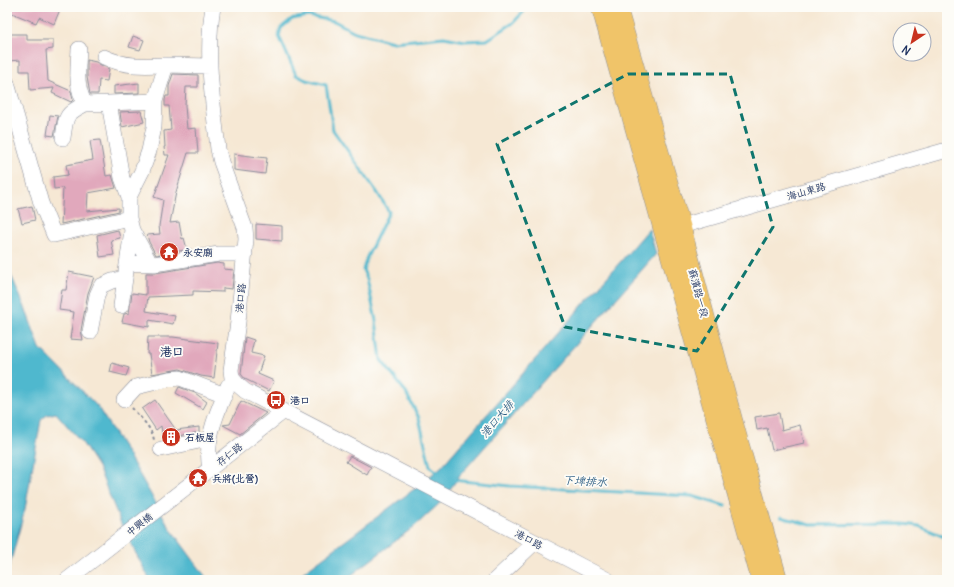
<svg xmlns="http://www.w3.org/2000/svg" width="954" height="587" font-family="Delius,'LXGW WenKai TC',sans-serif">
  <rect width="100%" height="100%" fill="#fdfcf7"/>
  <filter id="ink" filterUnits="userSpaceOnUse"><feTurbulence type="fractalNoise" baseFrequency=".025" numOctaves="2"/><feDisplacementMap in="SourceGraphic" scale="8" xChannelSelector="R" yChannelSelector="G"/><feConvolveMatrix kernelMatrix="1 2 1 2 8 2 1 2 1" color-interpolation-filters="sRGB"/></filter>
  <filter id="wash" filterUnits="userSpaceOnUse"><feTurbulence type="fractalNoise" baseFrequency=".012" numOctaves="4" result="noise"/><feDisplacementMap in="SourceGraphic" scale="16" xChannelSelector="R" yChannelSelector="G"/><feGaussianBlur stdDeviation="0.9" result="paint"/><feColorMatrix in="noise" values="0 0 0 0 0 0 0 0 0 0 0 0 0 0 0 0 0 1.4 0 .05"/><feComposite in="paint" operator="in"/></filter>
  <g filter="url(#wash)">
    <rect width="100%" height="100%" fill="#f6e8d4"/>
    <path fill="#50b8ce" stroke="#367496" d="M649,229L656,254L460,475L441,502L415,526L345,580H293L417,487L441,467Z
      M7,266L24,305L40,348L97,406L129,456L170,528L208,580H150L124,531L98,467L83,444L56,413L47,415L41,420L25,509L9,568L7,567Z"/>
    <g fill="none" stroke-linecap="round" stroke-linejoin="round">
      <path stroke="#50b8ce" stroke-width="3" d="M308,16L310,7
        M438,474L430,466L419,418L405,391L381,360L376,321L367,279L363,270L367,257L389,212L377,192L333,130L326,85L306,80L296,75L279,36L281,28L292,19L308,16L334,21L355,32L393,42L444,37L465,41L487,40L513,23L528,7
        M453,480L510,486L692,496L725,506
        M781,517L811,525L903,524L919,526L947,538"/>
    </g>
    <g id="blocks">
      <path fill="#e1a8bc" d="M7,7H61L54,24L39,17L36,23L7,11Z
        M12,34H27V40H53V49L46,50L48,81L71,91L73,100L71,102L52,93L54,88L30,90L29,71H20V60L9,61L7,35Z
        M133,36L144,40L140,50L129,47Z
        M87,60L96,62L101,65L109,69L107,81L99,80L98,94H90L87,77Z
        M173,74L198,75V87H186L185,106L187,129L196,128L198,153H188L176,192L170,223L179,222L182,239L184,238L187,249H191L156,255L149,242L147,235L160,234L159,226L163,200L154,197L169,155H165L164,147H165L164,131L171,130L169,106H165V100L166,96H169V86Z
        M139,83V93L114,94V86Z
        M141,111L144,122L122,127L120,112Z
        M50,115L58,116L54,136L47,135Z
        M100,140L106,176L112,175L116,188L88,193L87,211L119,208V211L61,224L63,188L54,189L53,177L68,175L66,165L93,160L90,141Z
        M234,154L267,158L265,174L234,170Z
        M32,206L35,220L22,223L18,209Z
        M256,224L282,226V241L256,239Z
        M118,230L120,238L111,240L114,255L100,257L97,235Z
        M217,263L224,264V269L234,270L232,289L223,288V292L193,291V295L148,297L146,311L175,316L173,324L149,320V327L122,322L124,314L129,313L132,293L146,295V273H155Z
        M69,272L94,277L88,293L81,330L83,340L70,339L74,312L59,310L62,290H66Z
        M148,337H173L218,343L214,378L201,376L180,369L152,374L149,354H147Z
        M245,337L254,340L251,353L264,356L258,374L274,381L269,391L245,379L241,374Z
        M112,363L129,368L126,376L110,372Z
        M179,387L195,393L207,402L203,409L176,393Z
        M155,400L176,430L199,427V432L163,439L161,426L156,430L142,409Z
        M241,401L266,413L240,434L223,425L230,424Z
        M779,413L782,430L800,425L804,443L772,450L767,428L757,430L755,417Z
        M350,456L371,467L367,475L346,462Z"/>
    </g>
  </g>
  <g filter="url(#ink)">
    <use href="#blocks" fill-opacity="0" stroke="#888c99" stroke-width="1"/>
    <g fill="none" stroke-linecap="round" stroke-linejoin="round">
      <g stroke="#888c99" stroke-width="16">
        <path id="minor" d="M213,7C205,53 213,103 218,149L221,162L245,228L246,239L238,322L231,370L232,378L238,385L245,391L608,580
          M79,49C78,70 75,85 85,104L109,103
          M104,57C125,67 143,66 166,65
          M7,83L41,203L54,235L129,218
          M63,138C66,116 65,114 85,104
          M129,197L122,178L109,103L155,101
          M671,229L947,150
          M127,263L154,264L219,254H245
          M150,263L132,230L129,218V197L142,171L149,151L154,127L155,101L166,65L210,66
          M121,306L132,230
          M90,332L97,295L101,286L112,281L125,278
          M124,400L136,387L169,379L180,378L225,395
          M161,449L209,439
          M210,469C204,440 217,413 228,386
          M67,580L284,411
          M495,580L535,542"/>
      </g>
      <g stroke="#888c99" stroke-width="20">
        <path id="major" d="M601,7L761,580
          M617,7L681,227L737,436L778,580"/>
      </g>
      <path stroke="#888c99" stroke-width="2" stroke-dasharray="3 3" stroke-linecap="butt" d="M132,408C140,417 152,428 154,440"/>
      <use href="#minor" stroke="#fff" stroke-width="15"/>
      <use href="#major" stroke="#f0c469" stroke-width="19"/>
    </g>
  </g>
  <path fill="none" stroke="#0f766e" stroke-width="3" stroke-dasharray="8 5" stroke-linejoin="round" d="M628,74H730L773,227L697,351L565,327L497,144Z"/>
  <defs>
    <g id="temple-disc" transform="scale(1)"><circle r="9.5" fill="#c8321e" stroke="#fdfcf7"/><path d="M0-6L5-2H3V0L6.5 2.5H4V6H1.5V3h-3V6H-4V2.5H-6.5L-3 0V-2H-5Z" fill="#fff"/></g>
    <g id="bus-disc" transform="scale(1)"><circle r="9.5" fill="#c8321e" stroke="#fdfcf7"/><path d="M-5-6H5V4H4V6H2V4H-2V6H-4V4H-5ZM-3.5-4V0h7V-4ZM-3.5 1.2v1.5H-2V1.2ZM2 1.2v1.5H3.5V1.2Z" fill="#fff"/></g>
    <g id="building-disc" transform="scale(1)"><circle r="9.5" fill="#c8321e" stroke="#fdfcf7"/><path d="M-4-6H4V6H1V3H-1V6H-4ZM-2.5-4.3h1.7v1.8h-1.7ZM.8-4.3h1.7v1.8H.8ZM-2.5-1h1.7V.8h-1.7ZM.8-1h1.7V.8H.8Z" fill="#fff"/></g>
  </defs>
  <g fill-rule="evenodd">
    <use href="#temple-disc" x="169" y="252"/>
    <use href="#bus-disc" x="276" y="400"/>
    <use href="#building-disc" x="171" y="437"/>
    <use href="#temple-disc" x="198" y="478"/>
  </g>
  <g text-anchor="middle" stroke-width="3.5" stroke-linejoin="round" paint-order="stroke">
    <g font-size="10" fill="#1b2f5e" stroke="#fdfcf7">
      <text transform="translate(806 191) rotate(-16)" y="4">海山東路</text>
      <text transform="translate(699 293) rotate(75)" y="4">蘇濱路一段</text>
      <text transform="translate(240 298) rotate(-84)" y="4">港口路</text>
      <text transform="translate(229 454) rotate(-38)" y="4">存仁路</text>
      <text transform="translate(139 524) rotate(-38)" y="4">中興橋</text>
      <text transform="translate(529 539) rotate(28)" y="4">港口路</text>
    </g>
    <g font-size="10" font-weight="bold" fill="#1b2f5e" stroke="#fdfcf7" text-anchor="start">
      <text x="183" y="256">永安廟</text>
      <text x="290" y="404">港口</text>
      <text x="185" y="441">石板屋</text>
      <text x="212" y="482">兵將(北營)</text>
    </g>
    <g font-size="11" font-style="italic" fill="#2e5f85" stroke="#fdfcf7">
      <text transform="translate(497 419) rotate(-49)" y="4">港口大排</text>
      <text transform="translate(585 481) rotate(3)" y="4">下埤排水</text>
    </g>
    <g font-size="12" font-weight="bold" fill="#1b2f5e" stroke="#fdfcf7">
      <text x="172" y="356">港口</text>
    </g>
  </g>
  <rect width="954" height="587" fill="none" stroke="#fdfcf7" stroke-width="24"/>
  <g transform="translate(912 42) rotate(215)"><circle r="19" fill="#fdfcf7" stroke="#a3aaba"/>
  <path d="M0-3L7 15L0 10L-7 15Z" fill="#c8321e"/>
  <text y="-6" font-size="11" font-weight="bold" text-anchor="middle" fill="#1b2f5e">N</text>
  </g>
</svg>
